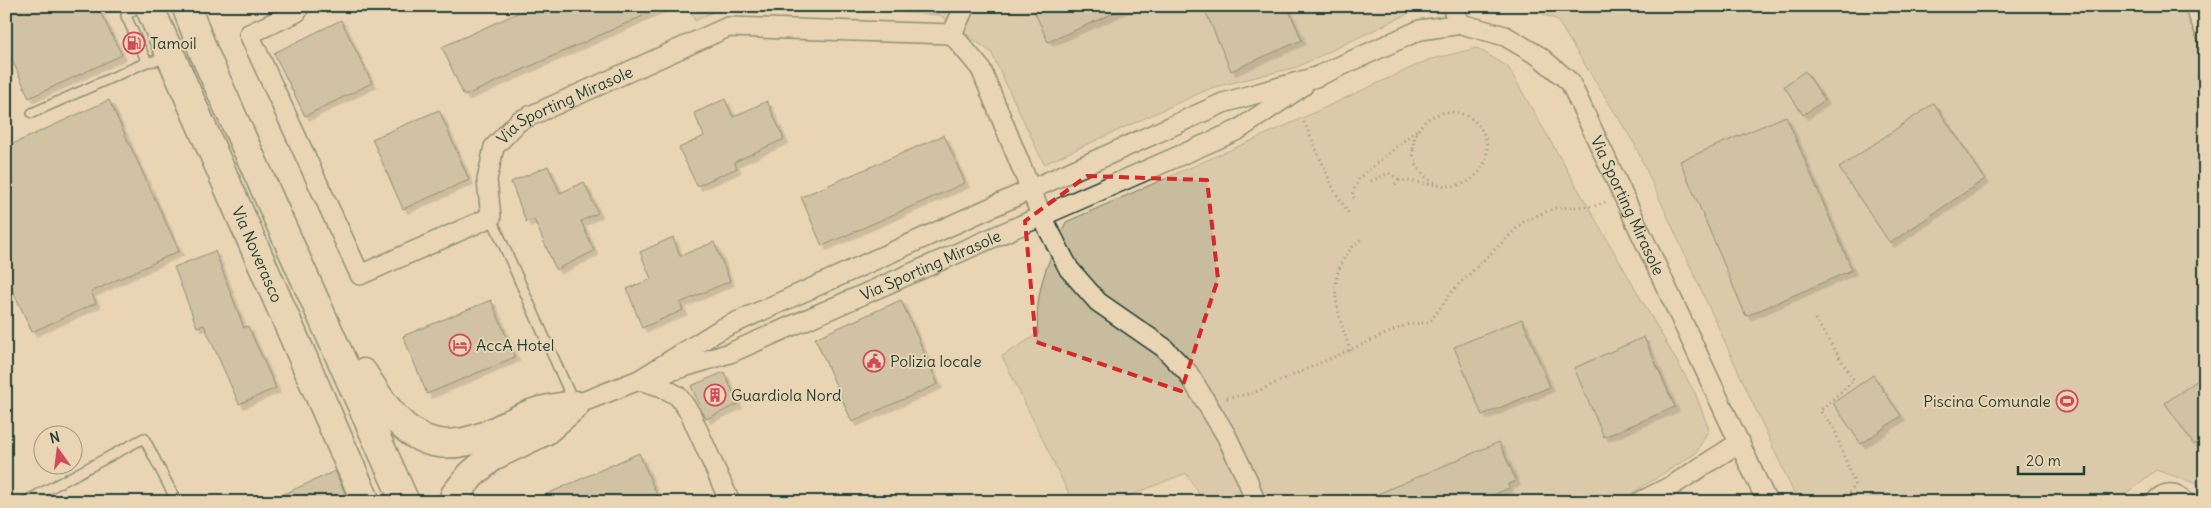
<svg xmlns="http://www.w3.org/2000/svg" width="2211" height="508" font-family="Delius,sans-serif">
  <defs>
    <filter id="shadow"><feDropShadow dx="4.5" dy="4.5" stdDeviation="0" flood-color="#0004"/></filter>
  </defs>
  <rect width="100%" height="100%" fill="#e9d5b3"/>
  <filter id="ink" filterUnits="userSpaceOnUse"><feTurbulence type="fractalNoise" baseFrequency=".02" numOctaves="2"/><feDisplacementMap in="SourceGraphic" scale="10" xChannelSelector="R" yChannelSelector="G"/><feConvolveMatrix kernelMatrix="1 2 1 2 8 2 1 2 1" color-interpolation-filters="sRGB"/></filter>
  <g filter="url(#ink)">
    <path fill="#c8bc9e" stroke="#747c69" d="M688,6H724L695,21Z
      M803,6H1424L1297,67L1211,88L1044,164L991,52L940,15Z
      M1524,6H2205V502H2197L2200,485L2156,470L2115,502H1798L1634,143L1557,20Z
      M1477,48L1508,67L1695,393L1709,429L1696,453L1618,502H1204L1186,473L1114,502H1073L1002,356L1038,334C1034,289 1048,262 1066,222L1287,125L1428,60Z"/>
    <path fill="#b2ab90" stroke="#1f3d34" filter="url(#shadow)" d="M6,6H97L122,55L29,98L6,46Z
      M533,6H665L464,96L442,47Z
      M1032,6H1130L1048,42Z
      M1203,6H1287L1302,40L1231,71Z
      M341,20L372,83L305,116L274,53Z
      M1805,71L1825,100L1803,115L1784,86Z
      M725,99L733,117L767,101L784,139L734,162L737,168L697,186L679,148L704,136L694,113Z
      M109,100L179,251L91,292L96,303L32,332L6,276V147Z
      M1934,103L1985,179L1890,243L1839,168Z
      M439,110L469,180L403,209L372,139Z
      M1786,116L1852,270L1746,316L1680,161Z
      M944,135L965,183L822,246L801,197Z
      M548,166L560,193L584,182L598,213L581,221L594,251L556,270L534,219L526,222L511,182Z
      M673,237L680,256L714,242L730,281L680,303L683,310L642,328L627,289L651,279L640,252Z
      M215,251L244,328L248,326L276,388L239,404L204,325L197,327L174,267Z
      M491,300L515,357L427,394L403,336Z
      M901,300L938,384L852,422L815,338Z
      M1522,319L1550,387L1482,415L1454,347Z
      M1644,337L1675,407L1604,437L1574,368Z
      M724,372L738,404L706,419L691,386Z
      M1873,375L1901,416L1861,444L1833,403Z
      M2205,375V438L2194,445L2165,403Z
      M1499,442L1516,481L1508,484L1509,488L1477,502H1359Z
      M639,453L660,502H529Z
      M335,471L349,502H266Z"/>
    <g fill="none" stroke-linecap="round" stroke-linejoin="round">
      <g stroke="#1f3d34" stroke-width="12">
        <path id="service" d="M138,6L126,16L147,62L168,59
          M2189,6L2205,44
          M32,113L147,62
          M491,217L573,401
          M24,502L144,438L177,502"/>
      </g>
      <g stroke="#1f3d34" stroke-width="22">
        <g id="minor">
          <path d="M1451,6L1461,24"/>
          <path id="s1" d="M297,12L249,34L360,275L491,217L487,180L494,147L519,121L728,27L952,34L981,69L1042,217L1069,269L1098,302L1163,347L1188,373L1226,435L1248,481L1255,502"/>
          <path d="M952,34L965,6"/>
          <path id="s2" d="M661,374L730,353L1238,130L1303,86"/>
          <path id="s3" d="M639,380L721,329L1223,103L1316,77L1420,30L1461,24L1505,36L1539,56L1570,82L1767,502"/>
          <path d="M575,405L639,380L662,387L678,396L690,413L730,502"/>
          <path d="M1640,502L1673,485L1740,442"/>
          <path d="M2155,502C2164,491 2176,491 2185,502"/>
        </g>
      </g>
      <g stroke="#1f3d34" stroke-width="31">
        <g id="primary">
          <path id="s4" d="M149,6L366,502"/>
          <path d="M186,6L204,53L405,502"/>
          <path d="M363,373C393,421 421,461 484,436C502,429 519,417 537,412C549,408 562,407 575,405"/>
          <path d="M453,502L455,495L471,475L493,456L545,431L574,406"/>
        </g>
      </g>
      <path stroke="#1f3d34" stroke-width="3" stroke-dasharray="1 4" stroke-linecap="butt" d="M1413 149a37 37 0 1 1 74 0a37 37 0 1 1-74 0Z
        M1304,122L1333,188L1349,214
        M1371,181L1389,173L1400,180
        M1395,184L1400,180L1437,185
        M1354,198L1352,194L1360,177L1418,129
        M1815,319L1854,380L1820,411L1834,428L1855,486L1843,502
        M1350,351C1337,309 1321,274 1361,239
        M1227,398L1253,393L1406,325L1430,322L1454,289L1523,222L1554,208L1594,206L1606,202"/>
      <use href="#service" stroke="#e9d5b3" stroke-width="9"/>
      <use href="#minor" stroke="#e9d5b3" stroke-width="19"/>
      <use href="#primary" stroke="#e9d5b3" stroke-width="28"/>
    </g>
  </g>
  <path d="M0 0H2211V508H0ZM1087,176L1207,180L1218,279L1181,391L1036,342L1025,221Z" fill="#e9d5b3" fill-opacity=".55" fill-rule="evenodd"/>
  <path fill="none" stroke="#d62828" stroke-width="4" stroke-dasharray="10 6" stroke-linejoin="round" d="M1087,176L1207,180L1218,279L1181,391L1036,342L1025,221Z"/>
  <defs>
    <g id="fuel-ring" transform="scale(1.125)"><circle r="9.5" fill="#e9d5b3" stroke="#d1495b" stroke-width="1.5"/><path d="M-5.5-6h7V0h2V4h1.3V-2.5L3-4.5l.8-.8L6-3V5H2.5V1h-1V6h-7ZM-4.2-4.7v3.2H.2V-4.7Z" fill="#d1495b"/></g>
    <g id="hotel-ring" transform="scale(1.125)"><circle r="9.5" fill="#e9d5b3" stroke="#d1495b" stroke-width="1.5"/><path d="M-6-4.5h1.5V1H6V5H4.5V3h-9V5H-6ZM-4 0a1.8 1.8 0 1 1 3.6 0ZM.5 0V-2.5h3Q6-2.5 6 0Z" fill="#d1495b"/></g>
    <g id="civic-ring" transform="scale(1.125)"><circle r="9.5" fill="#e9d5b3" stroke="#d1495b" stroke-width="1.5"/><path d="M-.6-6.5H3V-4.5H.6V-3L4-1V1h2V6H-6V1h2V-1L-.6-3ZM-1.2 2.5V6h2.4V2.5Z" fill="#d1495b"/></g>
    <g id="building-ring" transform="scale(1.125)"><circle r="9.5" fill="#e9d5b3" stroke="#d1495b" stroke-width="1.5"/><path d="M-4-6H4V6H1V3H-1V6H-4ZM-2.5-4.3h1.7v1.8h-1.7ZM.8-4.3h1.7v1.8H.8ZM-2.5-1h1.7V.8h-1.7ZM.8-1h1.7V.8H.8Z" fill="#d1495b"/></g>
    <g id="stadium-ring" transform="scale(1.125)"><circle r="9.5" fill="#e9d5b3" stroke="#d1495b" stroke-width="1.5"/><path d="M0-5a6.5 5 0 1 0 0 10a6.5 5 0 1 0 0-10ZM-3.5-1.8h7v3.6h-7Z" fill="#d1495b"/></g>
  </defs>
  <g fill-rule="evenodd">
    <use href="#fuel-ring" x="134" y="43"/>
    <use href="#hotel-ring" x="460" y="345"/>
    <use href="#civic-ring" x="874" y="361"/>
    <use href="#building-ring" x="715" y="395"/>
    <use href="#stadium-ring" x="2067" y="401"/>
  </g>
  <g text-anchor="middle" stroke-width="4" stroke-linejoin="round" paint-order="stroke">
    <g font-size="16" fill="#1f3d34" stroke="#e9d5b3" text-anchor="start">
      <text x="150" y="49">Tamoil</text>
      <text x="476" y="351">AccA Hotel</text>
      <text x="890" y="367">Polizia locale</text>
      <text x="731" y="401">Guardiola Nord</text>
      <text x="2051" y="407" text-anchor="end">Piscina Comunale</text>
    </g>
    <g font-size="16" fill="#1f3d34" stroke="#e9d5b3">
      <text dy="6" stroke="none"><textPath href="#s1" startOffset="616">Via Sporting Mirasole</textPath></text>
      <text dy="6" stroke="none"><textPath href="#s3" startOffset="1161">Via Sporting Mirasole</textPath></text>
      <text dy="6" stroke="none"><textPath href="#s4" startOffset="271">Via Noverasco</textPath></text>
      <text dy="6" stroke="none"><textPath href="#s2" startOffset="291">Via Sporting Mirasole</textPath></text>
    </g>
  </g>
  <rect width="2211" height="508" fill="none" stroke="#e9d5b3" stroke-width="25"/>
  <rect x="12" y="12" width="2186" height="483" fill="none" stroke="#1f3d34" stroke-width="2" filter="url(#ink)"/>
  <g transform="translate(58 450) rotate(346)"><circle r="24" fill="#e9d5b3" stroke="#989880"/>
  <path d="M0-4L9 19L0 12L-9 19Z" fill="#d1495b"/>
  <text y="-8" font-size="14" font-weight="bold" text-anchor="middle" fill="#1f3d34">N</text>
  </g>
  <path d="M2018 466v8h66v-8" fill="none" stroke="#1f3d34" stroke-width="2.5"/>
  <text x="2026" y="466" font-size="15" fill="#1f3d34" stroke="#e9d5b3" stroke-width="4" paint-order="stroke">20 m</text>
</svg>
